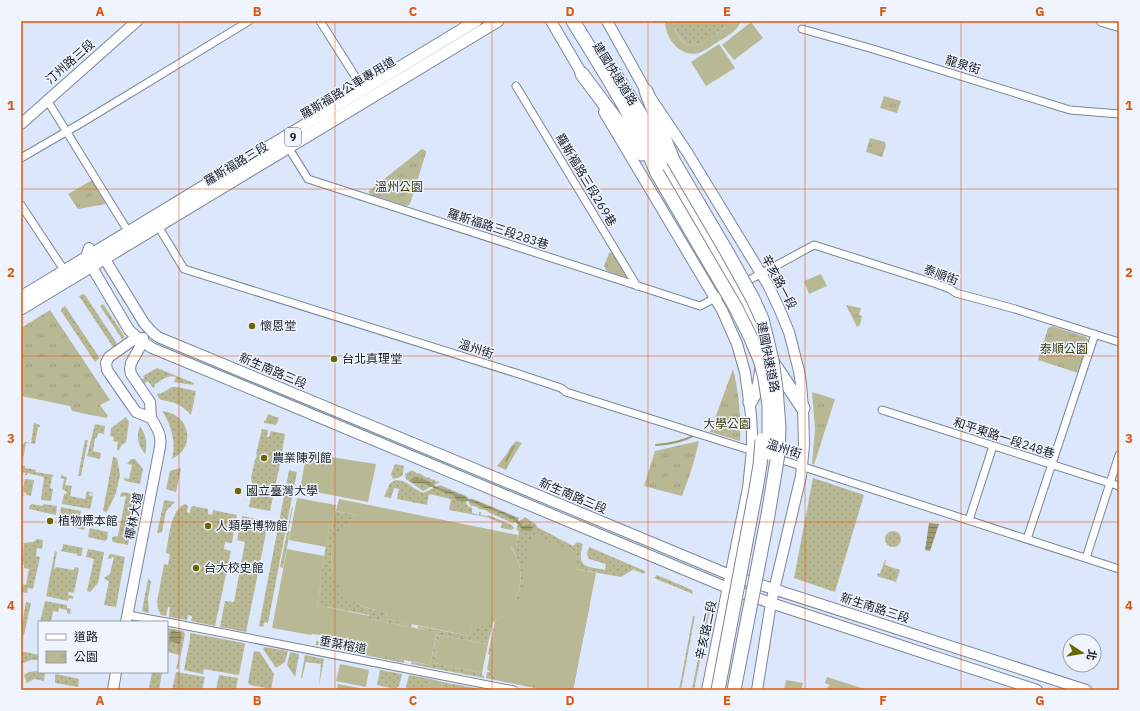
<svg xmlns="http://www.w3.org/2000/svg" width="1140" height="711" font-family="'IBM Plex Sans','Noto Sans TC',sans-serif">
  <defs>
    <pattern id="grass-dots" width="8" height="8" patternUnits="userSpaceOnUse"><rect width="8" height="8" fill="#b8b994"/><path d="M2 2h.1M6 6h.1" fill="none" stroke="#9d9e7f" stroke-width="1.8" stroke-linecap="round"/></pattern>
    <pattern id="park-tufts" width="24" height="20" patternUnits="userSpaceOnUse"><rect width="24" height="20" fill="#b8b994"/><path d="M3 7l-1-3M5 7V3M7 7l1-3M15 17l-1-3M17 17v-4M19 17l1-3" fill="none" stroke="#9d9e7f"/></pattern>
    <pattern id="water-rules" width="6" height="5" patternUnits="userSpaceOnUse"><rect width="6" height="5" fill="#9c9c74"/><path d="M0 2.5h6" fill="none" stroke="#7e7e5f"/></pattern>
  </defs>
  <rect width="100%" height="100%" fill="#dde7fb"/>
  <path fill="url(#grass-dots)" d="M673,21H732C728,27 721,30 715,34C709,38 703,44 696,45C683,48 674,32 673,21Z
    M83,294L85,295L118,345L115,348L113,347L79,296Z
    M103,304L125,337L122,339L100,306Z
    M65,306L99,357V359L95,362L61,311L62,308Z
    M157,368L194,383L193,385L174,382L176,377C167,374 161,381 154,385L155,387L153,388L148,381L142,385L140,381L144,378L143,376Z
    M172,387H177L196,391L191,415C181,404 175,402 161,400L158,397L157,394L158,393L160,394Z
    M162,411C190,414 197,447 172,459C176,442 172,426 162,411Z
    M268,414L279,418L276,425L264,423V421L266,420Z
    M126,417L129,422L126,442L121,446L119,450H117L118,442L113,441L114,437L110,436L111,428Z
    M34,423L40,425V427H38L35,444L26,443L22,465L25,466V468L36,470L35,472L54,475L52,477L50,488L53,489L51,501L41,500L44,477L27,473V475H25L26,473L21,472V447L25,442L31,443Z
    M95,424L105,426L104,434L98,433L97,438H95L93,451L101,453L100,459L87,456Z
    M140,426C146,435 148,444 145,454C138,445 136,437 140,426Z
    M262,429L268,430L267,437H269L271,431L285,434L281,458L273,457L272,463L280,464L270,511L249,507L253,488L251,478L255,459H256L257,455L256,454Z
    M85,440H88L81,476H78Z
    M113,457L117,458L120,475L116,493L107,512L103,511Z
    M131,459H135L143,469L140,484L125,481L124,479V478L129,479L132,465L127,464Z
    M395,464L404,466C402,477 405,476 393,479L391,474Z
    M180,468L181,469L176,492L166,489L170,471Z
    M289,470L297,472L294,488L286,486Z
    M412,470L418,474L419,473L427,478L428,477L430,478V479L435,480V481L437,482V481L440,482L423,491L406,479L405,474Z
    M61,475L67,477L65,485L72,486L70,496L85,499L87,491L93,493V494L89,493V495L93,496L90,509L62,504L64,494H66L67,492L62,489L64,479L61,478Z
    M813,478L864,495L835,592L794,578Z
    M25,479L34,480L31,496L26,495V493L23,492L22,494L25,495L24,496L21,495Z
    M396,480C407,480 413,489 423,493L440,485L468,497L466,504L468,506L472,508V513L479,515V512H481V515L487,516L488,515L512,525L514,528L512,530L501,528L502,523L486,517L449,510L451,499L429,494L427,505L397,499L399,489L394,488L391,498L384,497L390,483Z
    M285,491L289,492V496L292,497L268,623L264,622L263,627L259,626Z
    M123,492L138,495L128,545L113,542L112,540V537L118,536L126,496L120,497L121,493Z
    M471,498L519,518L517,521L513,523L488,512L486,510L479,509V508L474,506V505L473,506H471L469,503Z
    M165,500L175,502L166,511L162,532L159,533H157L164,501Z
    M32,504L43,506V504L57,506L56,515L29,509L30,505Z
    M185,504L188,506L187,512L190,513L191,507L193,506L208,509V514L212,515L213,510L237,515L232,543L225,542L224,549L231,551L215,626L191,621L192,616L188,615L187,620L169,617L170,607H168L166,616L161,615L158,609L157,602L164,564L168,565L170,554L166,553C169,539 170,510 185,504Z
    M61,507L81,511L79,521H81L80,526L85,527L84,530L73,527L74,518L60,515Z
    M292,507L293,508L288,531L290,532L283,568L280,567Z
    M335,511L356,515C351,520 345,524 341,530C323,555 332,589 358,604C366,609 377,610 387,612L386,619L412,624L411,627L369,619V615L317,605L322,579L320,578L329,530L332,528Z
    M242,516L268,521V523L246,632L220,627L225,601L234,602L245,542L237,540Z
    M524,517L530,520V521L536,524L537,527L539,528L573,546L577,542L583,544C576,568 586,566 605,570L606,564L589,559L587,554L589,547L645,571L644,574L634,570L635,569H634L621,577L565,567L590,604L573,690H544L486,678L487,672H490L496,678L494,633L490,655L488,654L495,621C522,604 528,573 511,546L516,547L519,532L516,529L520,520L523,519Z
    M90,528L108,532L107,539L105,541L88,537Z
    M885 539a8 8 0 1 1 16 0a8 8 0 1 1-16 0Z
    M37,539L43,540L42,549L37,548L36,556L40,557L33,589L28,588L27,593L21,592L22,584L26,585L29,569L24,568V565H21L24,544L21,543L33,542Z
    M63,544L83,548L81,556H77V554L60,551L62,550Z
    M88,549L104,552V553L98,583L90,592L87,591L94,559L86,557Z
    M55,551L57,552L54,568L55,569L56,567L74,570L75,567L79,568L74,593L69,592L68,595L73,596V599L69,598L68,601L46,596Z
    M111,554L125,557L116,607L104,605L109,581L106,580L104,578L110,574L114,557L108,559L109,555Z
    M885,560H886L885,565L900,570L896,582L877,576L878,573L880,574Z
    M657,575L692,590L693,594L654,578Z
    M148,579L150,580L151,582L148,598L149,613L142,611Z
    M45,601L67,605V608L71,609L70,614L67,613V610L59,608L58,612L53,611L51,622H40Z
    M26,602L31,603L24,635H21V628Z
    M710,610L694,690H692L707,613Z
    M693,616H695L681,690H679Z
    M493,622L488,644L440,635L434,663L482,673V675L484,676V678L411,664V662L430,665L437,633L418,628V626L470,636L472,627L483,626Z
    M167,628L183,631L185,634L178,669H176L180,655L167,652Z
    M190,633L244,643L245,644L239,675H238L204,669L203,674L184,670L190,639Z
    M316,641L404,660V663L316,645Z
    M264,647L288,651L285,662L276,668L263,649Z
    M21,651L39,655V660H31L21,664Z
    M254,651L260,652L274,674L271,689L250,685L248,683Z
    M290,652L299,654V655L295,677L287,665Z
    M305,655L324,659L319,686L321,664L306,662L302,678H301Z
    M380,670L402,674L399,686L396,689L377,685Z
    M36,671L45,673L44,681L34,679L27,683L24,675L29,672Z
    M152,672H162L159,690H151L149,688Z
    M176,672L205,677L202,690H172Z
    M56,674L79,679L78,687L55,683V675Z
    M219,675L238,678L236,690H216Z
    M409,675L431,679L429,690H408L406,687Z
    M442,682L486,690H441Z"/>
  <path fill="url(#park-tufts)" d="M884,96L901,101L897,113L880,108Z
    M870,138L885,142L886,146L882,157L866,152Z
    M422,149L426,151V153L410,204L406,206L369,194V191Z
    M92,180L106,204L78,209L68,194Z
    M612,252L627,276L625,277L607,271L604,266L609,253Z
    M846,305L861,308L859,315L862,316L860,325L857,327Z
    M50,310L110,400L100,405L108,416L106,418L72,411L70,406L21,396V328Z
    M1052,326L1086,337L1088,340L1078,373L1038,360L1048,328Z
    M733,369C739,393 741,416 740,441L710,432Z
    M812,392L835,399L814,465L812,464L815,429Z
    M516,441L522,443L510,462L506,470L497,466L508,452L509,449Z
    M699,441C695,460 689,478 682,496L644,486L655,451Z"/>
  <path fill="#b8b994" d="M665,21H673C674,32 682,48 696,45C703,44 709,38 715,34C721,30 728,27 732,21H741C737,31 729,35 721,40C714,44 707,50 699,53C680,58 665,38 665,21Z
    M751,22L763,38L734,60L722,45Z
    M719,44L735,68L706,86L691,62Z
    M821,274L827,286L809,294L804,281Z
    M307,451L330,457L376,464L368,502L300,489Z
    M297,498L336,505L332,528L329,530L326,547L289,540Z
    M339,499L518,535L516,547H511C534,581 513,625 472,628L470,636L386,619L387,612C376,610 364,608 354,602C330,586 324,551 342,528C346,523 351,519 356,515L336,511Z
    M536,537L577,552L575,569L596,573L573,690H560L496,678L487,669L495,628L506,617L521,598L529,541Z
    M287,549L324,556L320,578L322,579L317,605L370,616L369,619L437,632L430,665L362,652V651L325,643L326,636L312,634L311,635L272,628Z
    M440,635L488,644L482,673L434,663Z
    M340,664L369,670L366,687L336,681Z
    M827,677L868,690C859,690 850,689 841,689C836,689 830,690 824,690L830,685L825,683Z
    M431,679L442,682L441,690H429Z
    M786,680L803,683L801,690H784Z
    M338,684L364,689V690H337Z"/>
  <path fill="url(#water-rules)" d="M417,477L428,481L437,487L459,494L465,496L466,498L476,501L513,516L516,518L523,526L531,524L530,525L533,527L532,530L527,531L523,530L514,520L500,513L482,507L475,503L467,501H457L453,495L443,492L423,483H413L410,481L411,479Z
    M929,523L939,524L930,551L925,550Z
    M171,630L182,633L180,644L169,641Z"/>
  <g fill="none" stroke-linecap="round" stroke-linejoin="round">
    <path stroke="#9c9c74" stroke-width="2" d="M656,445C670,444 681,442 693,436
      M506,461L514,446"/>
    <g stroke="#7a859b" stroke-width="9">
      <path id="street" d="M320,21L360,84
        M802,29L873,49L1070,110L1119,114
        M516,86L637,286
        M47,100L126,228
        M288,147L308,179L700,306L719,296
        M21,158L83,122L249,21
        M21,205L66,273
        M158,226L184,269L519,374L561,388L566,392L756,452
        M742,284L814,245L937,284L950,289L956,293L1015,309L1119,342
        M882,410L1119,486
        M776,458L1119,569
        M969,520L993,446
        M1027,539L1095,334
        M1086,558L1119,455
        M128,615L166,622
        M167,622L514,690"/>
    </g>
    <g stroke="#7a859b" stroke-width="12">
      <path id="secondary" d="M551,21L586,81
        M607,21L646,91L687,152L768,285L779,308L789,332L799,371L801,384L803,408L804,445L801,476L771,603L757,690
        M1102,21L1119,26
        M604,112L722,310L737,344L745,372L751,415L752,434V450L748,488L707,690
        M21,124L137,21
        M89,248L86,257L129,330L140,340L152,348L263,394L728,588L771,603L1037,690
        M101,253L144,323L152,332L158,337L730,575L1086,690
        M143,338L140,340H133L109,357L106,363L107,370L136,412L151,418
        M140,340V347L131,363L130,369L131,374L150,402L151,418
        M126,622L160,447C162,435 157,428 151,418
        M113,690L116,672"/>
    </g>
    <g stroke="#7a859b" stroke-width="13">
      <path id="primary" d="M21,297L476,21
        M21,309L498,21"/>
    </g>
    <g stroke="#7a859b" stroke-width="15">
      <path id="highway" d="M573,21C603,70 635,119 657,173
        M582,74L642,154
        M615,74L646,123
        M646,91L673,160
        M642,117L686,200L737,287L760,330L763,340
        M771,360L803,408
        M750,402L759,386L762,368"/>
    </g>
    <use href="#street" stroke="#fff" stroke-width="7"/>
    <use href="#secondary" stroke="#fff" stroke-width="10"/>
    <use href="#primary" stroke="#fff" stroke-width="11"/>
    <use href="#highway" stroke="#fff" stroke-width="13"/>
    <g stroke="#7a859b" stroke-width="15" stroke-linecap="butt">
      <path id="highway-bridge" d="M673,160L727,252L753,299L762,319L772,360L776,389L779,427L778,454L768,515L734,690
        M657,173L736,308L750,336L761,362L765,379L769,405V453
        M718,690L756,489L760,465L762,440"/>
    </g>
    <use href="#highway-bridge" stroke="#fff" stroke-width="13"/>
  </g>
  <path fill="none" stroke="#de560d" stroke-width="1" stroke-opacity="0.55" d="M179,21V690M335,21V690M492,21V690M648,21V690M805,21V690M961,21V690M21,189H1119M21,356H1119M21,522H1119"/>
  <g fill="#6a6802" stroke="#eff4fe" stroke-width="1.5">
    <circle cx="252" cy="326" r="4"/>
    <circle cx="334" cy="359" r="4"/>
    <circle cx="264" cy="458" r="4"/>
    <circle cx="238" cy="491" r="4"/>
    <circle cx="50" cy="521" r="4"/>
    <circle cx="208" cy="526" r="4"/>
    <circle cx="196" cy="568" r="4"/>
  </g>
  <g text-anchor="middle" stroke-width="3" stroke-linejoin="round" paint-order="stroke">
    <rect fill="#eff4fe" stroke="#585d66" stroke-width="1" x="285" y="128" width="16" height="18" rx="3"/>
    <g font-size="11" font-weight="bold" fill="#181c25">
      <text x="293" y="141">9</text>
    </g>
    <g font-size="12" fill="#181c25" stroke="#eff4fe">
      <text transform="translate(70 62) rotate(-41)" y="4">汀州路三段</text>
      <text transform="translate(963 65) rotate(17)" y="4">龍泉街</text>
      <text transform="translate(615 74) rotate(58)" y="4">建國快速道路</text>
      <text transform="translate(348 88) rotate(-31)" y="4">羅斯福路公車專用道</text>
      <text transform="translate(236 164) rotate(-31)" y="4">羅斯福路三段</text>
      <text transform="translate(586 180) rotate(59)" y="4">羅斯福路三段269巷</text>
      <text transform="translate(498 229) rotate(18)" y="4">羅斯福路三段283巷</text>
      <text transform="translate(941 275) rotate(20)" y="4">泰順街</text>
      <text transform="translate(779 282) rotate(62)" y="4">辛亥路一段</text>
      <text transform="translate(476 349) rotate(18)" y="4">溫州街</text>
      <text transform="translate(768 357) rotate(79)" y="4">建國快速道路</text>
      <text transform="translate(273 371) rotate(23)" y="4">新生南路三段</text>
      <text transform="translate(1004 438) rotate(18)" y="4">和平東路一段248巷</text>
      <text transform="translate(784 449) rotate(18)" y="4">溫州街</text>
      <text transform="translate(573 496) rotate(23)" y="4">新生南路三段</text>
      <text transform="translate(134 516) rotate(-79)" y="4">椰林大道</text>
      <text transform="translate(875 608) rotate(18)" y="4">新生南路三段</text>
      <text transform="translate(706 630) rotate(-78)" y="4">辛亥路二段</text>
      <text transform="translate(343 645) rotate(11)" y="4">垂葉榕道</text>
    </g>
    <g font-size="12" fill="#3d3c09" stroke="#eff4fe">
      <text x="399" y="191">溫州公園</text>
      <text x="1064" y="353">泰順公園</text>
      <text x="727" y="428">大學公園</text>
    </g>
    <g font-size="12" fill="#181c25" stroke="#eff4fe" text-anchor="start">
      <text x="260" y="330">懷恩堂</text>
      <text x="342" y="363">台北真理堂</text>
      <text x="272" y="462">農業陳列館</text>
      <text x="246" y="495">國立臺灣大學</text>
      <text x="58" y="525">植物標本館</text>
      <text x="216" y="530">人類學博物館</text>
      <text x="204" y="572">台大校史館</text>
    </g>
  </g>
  <rect width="1140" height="711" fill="none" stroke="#eff4fe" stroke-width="44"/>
  <rect x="38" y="621" width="130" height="52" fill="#eff4fe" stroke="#999ea7"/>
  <rect x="46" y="634" width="20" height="6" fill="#ffffff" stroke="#999ea7"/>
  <text x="74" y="641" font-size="12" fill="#181c25">道路</text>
  <rect x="46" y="651" width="20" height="12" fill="url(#park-tufts)" stroke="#999ea7"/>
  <text x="74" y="661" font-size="12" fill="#181c25">公園</text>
  <g transform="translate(1082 653) rotate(102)"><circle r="19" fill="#eff4fe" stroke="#999ea7"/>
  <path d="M0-3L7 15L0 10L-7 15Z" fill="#6a6802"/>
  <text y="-6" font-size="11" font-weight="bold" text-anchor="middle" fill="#181c25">北</text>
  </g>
  <rect x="22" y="22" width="1096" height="667" fill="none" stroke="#de560d" stroke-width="1.5"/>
  <g font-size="13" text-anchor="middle" font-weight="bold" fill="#de560d">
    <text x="100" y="16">A</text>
    <text x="257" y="16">B</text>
    <text x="413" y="16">C</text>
    <text x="570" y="16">D</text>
    <text x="727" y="16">E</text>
    <text x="883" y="16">F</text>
    <text x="1040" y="16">G</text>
    <text x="11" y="110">1</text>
    <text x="1129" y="110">1</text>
    <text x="11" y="277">2</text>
    <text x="1129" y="277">2</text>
    <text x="11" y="443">3</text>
    <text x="1129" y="443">3</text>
    <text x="11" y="610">4</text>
    <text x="1129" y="610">4</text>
    <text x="100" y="705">A</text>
    <text x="257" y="705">B</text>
    <text x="413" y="705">C</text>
    <text x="570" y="705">D</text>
    <text x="727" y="705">E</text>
    <text x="883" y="705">F</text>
    <text x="1040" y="705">G</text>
  </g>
</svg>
